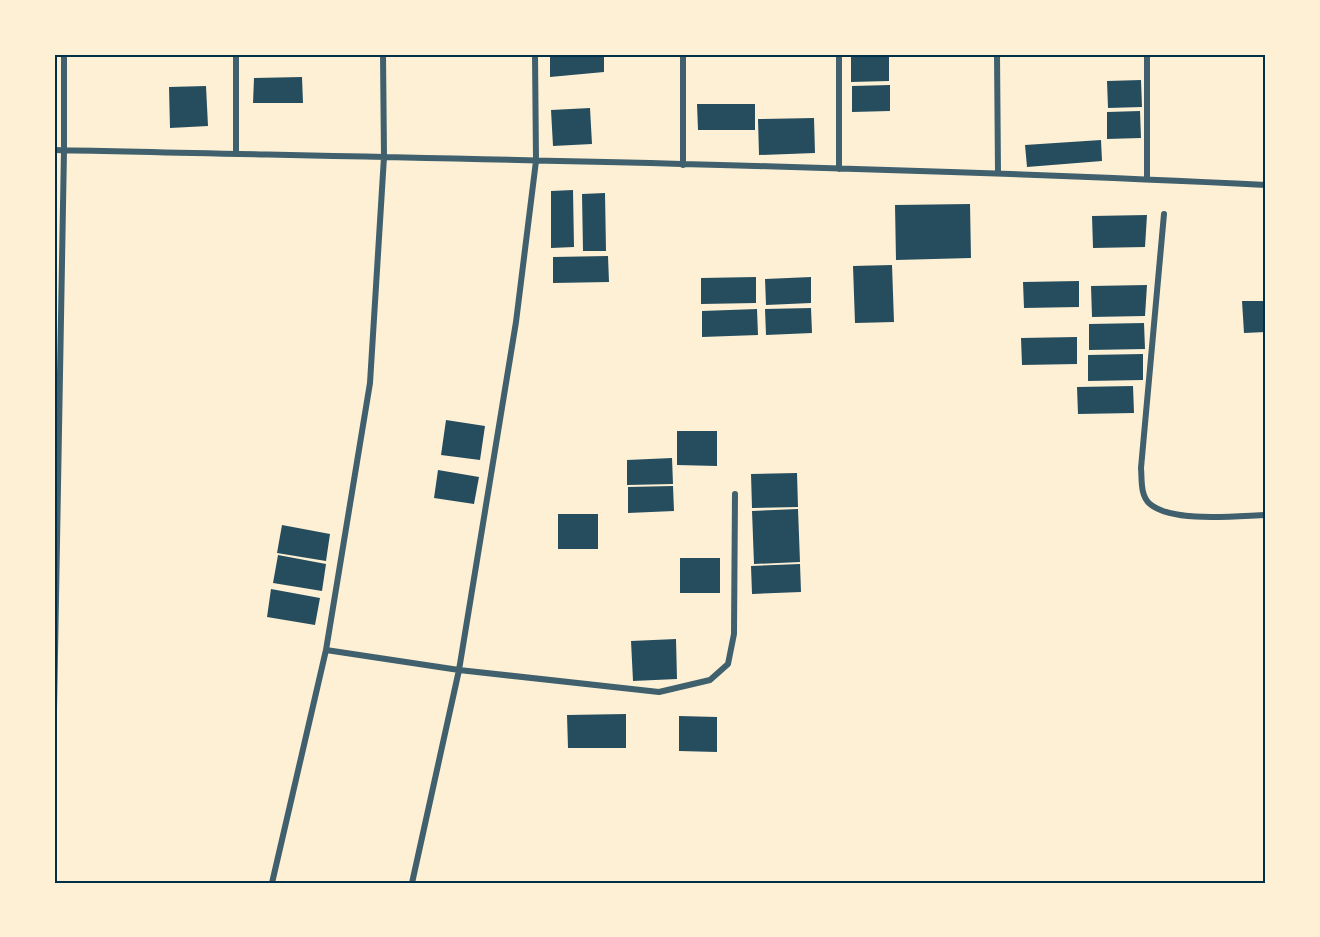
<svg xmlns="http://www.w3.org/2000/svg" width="1320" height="937" font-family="'Crimson Pro',serif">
  <rect width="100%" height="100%" fill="#fdf0d5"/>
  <path fill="#264d5e" d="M550,54H604V72L550,77Z
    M889,55V81L851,82V56Z
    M302,77L303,103H253L254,78Z
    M1141,80L1142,107L1108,108L1107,81Z
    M890,85V111L852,112V86Z
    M206,86L208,126L170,128L169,87Z
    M697,104H755V130H698Z
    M590,108L592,144L553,146L551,110Z
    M1140,111L1141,138L1107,139V112Z
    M814,118L815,153L759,155L758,119Z
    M1101,140L1102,161L1027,167L1025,145Z
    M573,190L574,247L551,248V191Z
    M605,193L606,251H583L582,194Z
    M970,204L971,258L896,260L895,205Z
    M1147,215L1145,247L1093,248L1092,216Z
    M608,256L609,282L553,283V257Z
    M892,265L894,322L855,323L853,266Z
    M756,277V303L701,304V278Z
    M811,277V303L766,305L765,279Z
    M1079,281V307L1024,308L1023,282Z
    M1147,285L1145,316L1092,317L1091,286Z
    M1242,301H1266V332L1244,333Z
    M811,308L812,333L766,335L765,309Z
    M757,309L758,335L702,337V311Z
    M1144,323L1145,349L1089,350V324Z
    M1077,337V364L1022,365L1021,338Z
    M1143,354V380L1088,381V355Z
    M1133,386L1134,413L1078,414L1077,387Z
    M446,420L485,426L480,460L441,455Z
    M677,431H717V466L677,465Z
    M672,458L673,484L627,485V460Z
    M438,470L479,477L474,504L434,498Z
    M797,473L798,507L752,508L751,474Z
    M673,486L674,511L628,513V487Z
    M798,509L800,562L754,564L752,511Z
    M558,514H598V549H558Z
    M282,525L330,534L326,561L277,553Z
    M278,555L326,564L322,591L273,583Z
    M680,558H720V593H680Z
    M800,564L801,592L752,594L751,566Z
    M271,589L320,598L315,625L267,617Z
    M676,639L677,679L633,681L631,641Z
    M626,714V748H568L567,715Z
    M679,716L717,717V752L679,751Z"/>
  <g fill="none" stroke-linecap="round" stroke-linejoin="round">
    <path stroke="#3f606c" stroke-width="6" d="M839,54V169
      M997,54L998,173
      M54,150C458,159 862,165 1266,185
      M236,154V54
      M683,165V54
      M1147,179V54
      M1164,214L1141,468C1142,479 1140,496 1150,504C1173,523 1236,516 1266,515
      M326,650L459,670L659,692L710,680L728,664L734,634L735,494
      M54,710L64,150V54
      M272,883L326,650L370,383L384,157L383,54
      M412,883L459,670L516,322L536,161L535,54"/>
  </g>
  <rect width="1320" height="937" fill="none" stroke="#fdf0d5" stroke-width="111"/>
  <rect x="56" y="56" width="1208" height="826" fill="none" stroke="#003049" stroke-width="2"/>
</svg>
